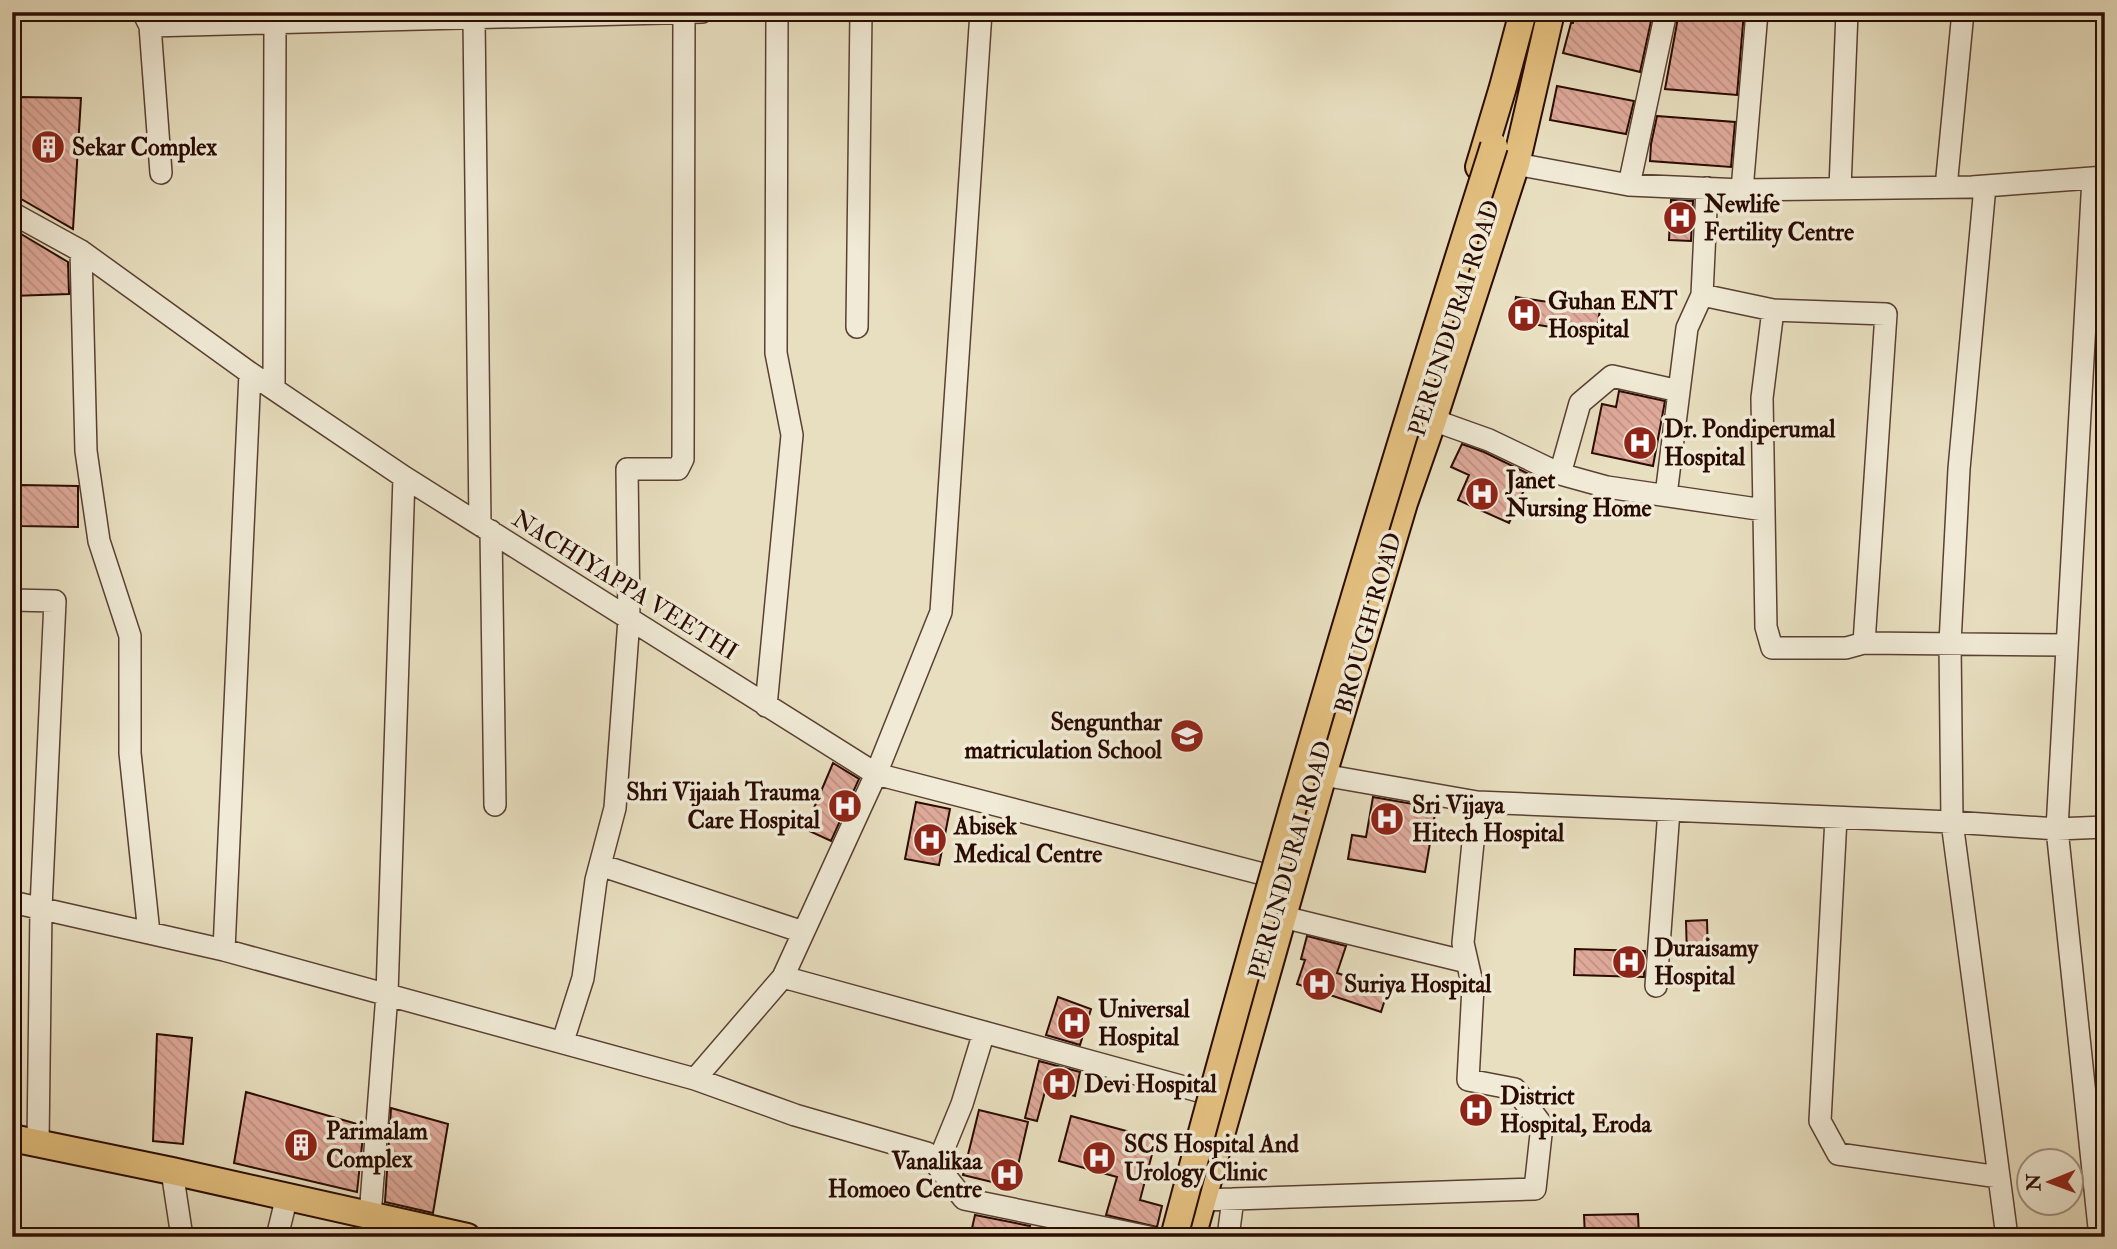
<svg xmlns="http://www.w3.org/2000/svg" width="2117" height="1249" font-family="'IM FELL Double Pica',serif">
  <defs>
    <pattern id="building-back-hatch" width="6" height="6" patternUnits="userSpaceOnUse" patternTransform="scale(1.75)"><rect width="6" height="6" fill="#dfaa9b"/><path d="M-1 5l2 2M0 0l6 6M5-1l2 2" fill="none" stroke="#c09184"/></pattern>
  </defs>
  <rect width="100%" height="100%" fill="#e8dfc0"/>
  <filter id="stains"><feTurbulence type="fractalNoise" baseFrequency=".00286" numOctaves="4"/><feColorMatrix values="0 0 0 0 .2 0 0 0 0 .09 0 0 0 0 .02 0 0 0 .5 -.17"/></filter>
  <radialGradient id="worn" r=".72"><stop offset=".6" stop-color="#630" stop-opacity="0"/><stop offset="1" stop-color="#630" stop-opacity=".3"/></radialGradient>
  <path fill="url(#building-back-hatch)" stroke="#2a0b02" stroke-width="2" d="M1575,12H1653L1640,72L1563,53L1571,23H1573Z
    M1679,12H1744L1737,95L1665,89Z
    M1557,86L1634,101L1626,134L1550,120Z
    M21,97L81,98L73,229L16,196Z
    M1657,116L1735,122L1731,167L1650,161L1651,144Z
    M1671,200L1693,201L1691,241L1669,240Z
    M16,231L68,262L69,294L12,296V265Z
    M1516,297L1600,310L1596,334L1512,321Z
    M1619,391L1665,401L1653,466L1592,453L1602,404L1616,407Z
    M1462,444L1484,452L1531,475L1509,523L1458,500L1469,475L1451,467Z
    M21,485L78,486V527L20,526Z
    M833,763L859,779L831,841L805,829Z
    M1373,797L1436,808L1425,872L1348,859L1352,835L1366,837Z
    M916,802L950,809L939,865L905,859Z
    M1707,920L1708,957H1687L1686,921Z
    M1307,936L1346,946L1337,973L1388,990L1381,1012L1297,984L1305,960L1301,959Z
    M1575,949L1645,951L1644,977L1574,975Z
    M1058,997L1091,1009L1080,1045L1046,1035Z
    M157,1034L192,1038L183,1144L153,1141Z
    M1039,1061L1080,1072L1075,1096L1046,1088L1037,1121L1025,1118Z
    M246,1092L364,1126L357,1192L234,1163Z
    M391,1108L448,1124L433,1213L385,1202Z
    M979,1110L1028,1122L1013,1187L963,1175Z
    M1071,1116L1156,1139L1140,1200L1162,1206L1157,1227L1106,1215L1117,1177L1059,1161Z
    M1638,1214L1639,1237H1585L1584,1215Z
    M975,1215L1030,1226L1027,1237H970Z"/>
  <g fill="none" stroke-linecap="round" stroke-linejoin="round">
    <g stroke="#5a4032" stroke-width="24">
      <path id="minor" d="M143,12L150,26L702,12
        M474,18L480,525
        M150,26L161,173
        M1516,164L1629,185L1742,190L1972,187L2105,177
        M2093,178L2057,829L2100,1237
        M1629,185L1666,12
        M1985,186L1959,469L1950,643L1952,822L2007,1237
        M1946,187L1963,12
        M1840,188L1847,12
        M1742,190L1757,12
        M12,213L81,251L250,373L404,477L876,774L1286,880
        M81,251L86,451L99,541L130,636V753L149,933
        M1702,295L1773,310L1886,314L1864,643
        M1773,310L1762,398L1766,627L1772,648H1846L1864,643L2067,645
        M857,327L861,12
        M274,388L275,23
        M1433,420L1489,440L1560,474L1607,487L1764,510
        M1560,474L1580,403L1612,376L1679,391
        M1666,495L1687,328L1702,295L1707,188
        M491,531L495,805
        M12,600L55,601L41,908L38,1144
        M766,706L792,435L776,353L777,12
        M1323,775L1477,802L1952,822L2057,829L2105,827
        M1836,818L1820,1121L1838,1154L1999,1177
        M600,865L803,932
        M12,902L224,950L695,1079L783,977L876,774L941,612L981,12
        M1283,917L1467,962
        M224,950L250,373
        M783,977L1206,1093
        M1656,986L1669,810
        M563,1041L583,978L596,880L615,808L629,619L627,469H678L683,459L684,12
        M695,1079L795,1115L927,1153L964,1199L1149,1237
        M937,1165L962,1104L984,1032
        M172,1171L182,1237
        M1202,1200L1535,1189L1542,1125L1515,1089L1468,1080L1473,987L1463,943L1477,802
        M370,1216L387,994L404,477
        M277,1237L287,1196
        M1228,1237L1233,1199"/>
    </g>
    <g stroke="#2a0b02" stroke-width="30">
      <path id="major" d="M1479,167L1503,87L1523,12
        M12,1138L172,1171L467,1237
        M1192,1237L1323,775L1404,503L1433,420L1516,164L1551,12"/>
    </g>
    <use href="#minor" stroke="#f0ead6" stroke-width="21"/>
    <use href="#major" stroke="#e4c080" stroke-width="26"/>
    <g stroke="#2a0b02" stroke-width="30" stroke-linecap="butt">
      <path id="major-bridge" d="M1174,1237C1271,870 1379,507 1494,146"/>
    </g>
    <use href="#major-bridge" stroke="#e4c080" stroke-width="26"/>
  </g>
  <defs>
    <g id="building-disc" transform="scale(1.75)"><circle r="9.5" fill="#8f2418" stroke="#f0ead6"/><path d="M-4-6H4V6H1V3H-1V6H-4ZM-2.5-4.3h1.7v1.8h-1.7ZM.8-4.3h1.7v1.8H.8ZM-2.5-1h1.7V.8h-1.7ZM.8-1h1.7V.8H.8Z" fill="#fff"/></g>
    <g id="hospital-disc" transform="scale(1.75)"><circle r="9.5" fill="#8f2418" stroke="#f0ead6"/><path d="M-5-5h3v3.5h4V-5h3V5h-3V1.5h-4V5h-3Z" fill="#fff"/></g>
    <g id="school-disc" transform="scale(1.75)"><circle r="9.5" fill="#8f2418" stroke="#f0ead6"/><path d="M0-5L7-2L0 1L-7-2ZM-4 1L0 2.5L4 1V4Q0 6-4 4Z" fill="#fff"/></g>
  </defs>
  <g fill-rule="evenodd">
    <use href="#building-disc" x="48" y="147"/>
    <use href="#hospital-disc" x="1680" y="218"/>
    <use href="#hospital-disc" x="1524" y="315"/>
    <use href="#hospital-disc" x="1640" y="443"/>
    <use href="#hospital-disc" x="1482" y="494"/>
    <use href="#school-disc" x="1187" y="736"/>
    <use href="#hospital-disc" x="845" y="806"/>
    <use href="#hospital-disc" x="1387" y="819"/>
    <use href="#hospital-disc" x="930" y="840"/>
    <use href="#hospital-disc" x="1629" y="962"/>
    <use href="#hospital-disc" x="1319" y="984"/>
    <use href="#hospital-disc" x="1074" y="1023"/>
    <use href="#hospital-disc" x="1059" y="1084"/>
    <use href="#hospital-disc" x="1476" y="1110"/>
    <use href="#building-disc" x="301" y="1145"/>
    <use href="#hospital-disc" x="1099" y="1158"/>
    <use href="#hospital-disc" x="1007" y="1175"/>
  </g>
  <g text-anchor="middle" stroke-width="7" stroke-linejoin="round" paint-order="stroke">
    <g font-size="24" font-weight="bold" fill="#2a0b02" stroke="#f0ead6" text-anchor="start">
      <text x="72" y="155">Sekar Complex</text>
      <text x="1704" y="212">Newlife<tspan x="1704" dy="28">Fertility Centre</tspan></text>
      <text x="1548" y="309">Guhan ENT<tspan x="1548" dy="28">Hospital</tspan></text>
      <text x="1664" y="437">Dr. Pondiperumal<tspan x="1664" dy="28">Hospital</tspan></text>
      <text x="1506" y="488">Janet<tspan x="1506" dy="28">Nursing Home</tspan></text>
      <text x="1162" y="730" text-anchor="end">Sengunthar<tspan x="1162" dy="28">matriculation School</tspan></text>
      <text x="820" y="800" text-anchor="end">Shri Vijaiah Trauma<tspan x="820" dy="28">Care Hospital</tspan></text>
      <text x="1412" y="813">Sri Vijaya<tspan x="1412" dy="28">Hitech Hospital</tspan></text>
      <text x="954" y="834">Abisek<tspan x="954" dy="28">Medical Centre</tspan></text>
      <text x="1654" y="956">Duraisamy<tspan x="1654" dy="28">Hospital</tspan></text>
      <text x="1344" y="992">Suriya Hospital</text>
      <text x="1098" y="1017">Universal<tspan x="1098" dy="28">Hospital</tspan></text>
      <text x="1084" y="1092">Devi Hospital</text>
      <text x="1500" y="1104">District<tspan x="1500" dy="28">Hospital, Eroda</tspan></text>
      <text x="326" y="1139">Parimalam<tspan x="326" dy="28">Complex</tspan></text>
      <text x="1124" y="1152">SCS Hospital And<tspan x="1124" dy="28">Urology Clinic</tspan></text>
      <text x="982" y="1169" text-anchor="end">Vanalikaa<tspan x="982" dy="28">Homoeo Centre</tspan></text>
    </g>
    <g font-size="24" fill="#2a0b02" stroke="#f0ead6">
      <text transform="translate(1454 318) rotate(-72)" y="8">PERUNDURAI ROAD</text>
      <text transform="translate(625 585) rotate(32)" y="8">NACHIYAPPA VEETHI</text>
      <text transform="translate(1368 623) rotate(-74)" y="8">BROUGH ROAD</text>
      <text transform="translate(1290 860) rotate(-74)" y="8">PERUNDURAI ROAD</text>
    </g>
  </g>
  <rect width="2117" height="1249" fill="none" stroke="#e8dfc0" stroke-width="42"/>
  <rect x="14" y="14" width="2089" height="1221" fill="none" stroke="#2a0b02" stroke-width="3.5"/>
  <rect x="21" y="21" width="2075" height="1207" fill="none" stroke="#2a0b02" stroke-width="2"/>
  <g transform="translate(2050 1182) rotate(269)"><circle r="33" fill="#f0ead6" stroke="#a19181" stroke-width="2"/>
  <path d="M0-5L12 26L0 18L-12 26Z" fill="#8f2418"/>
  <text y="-10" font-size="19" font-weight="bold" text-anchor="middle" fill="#2a0b02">N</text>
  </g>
  <rect width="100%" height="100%" filter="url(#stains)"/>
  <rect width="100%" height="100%" fill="url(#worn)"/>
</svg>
